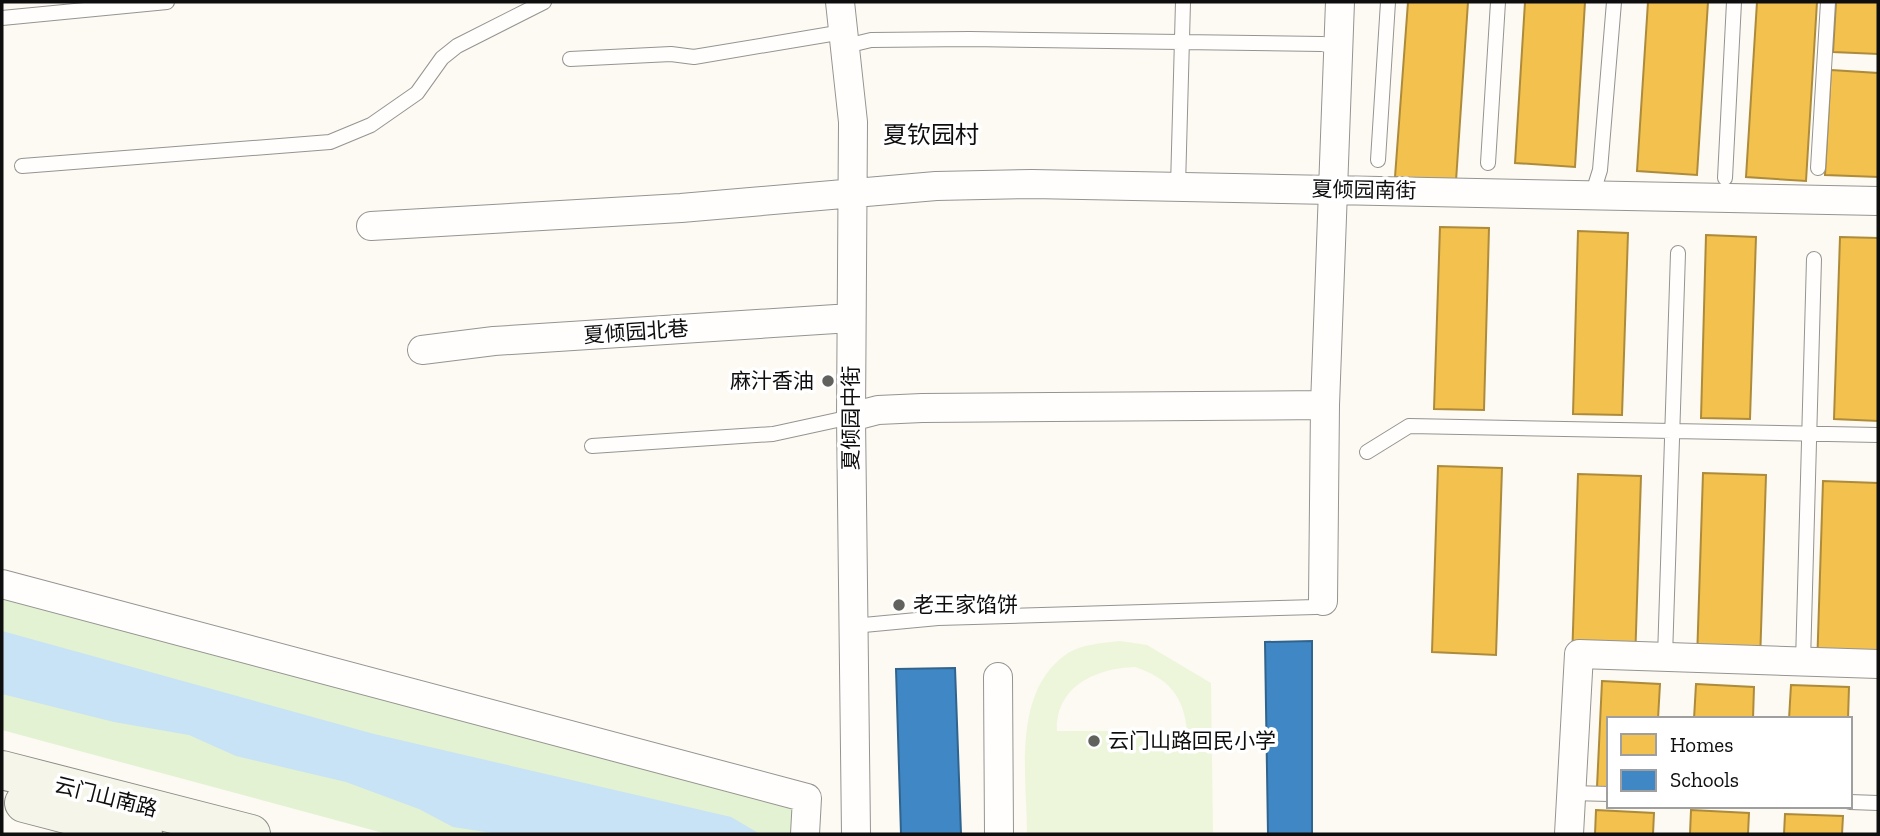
<svg xmlns="http://www.w3.org/2000/svg" width="1880" height="836" font-family="'Zilla Slab','Noto Sans SC',serif">
  <rect width="100%" height="100%" fill="#fcfaf2"/>
  <path fill="#e2f2d2" d="M2,595L797,809V834H387L2,730Z"/>
  <path fill="#edf6db" fill-rule="evenodd" d="M1120,641L1147,645L1211,683L1213,834H1027C1027,777 1011,691 1068,653C1083,644 1103,643 1120,641ZM1135,667C1168,678 1184,696 1187,731H1057C1055,686 1097,668 1135,667Z"/>
  <path fill="#c8e2f6" d="M2,631L374,734L731,817L760,834H499L453,827L419,809L346,782L236,756L189,735L114,722L2,694Z"/>
  <path fill="#f2c14e" stroke="#ae8b3b" stroke-width="2" d="M1408,2H1468L1456,181L1395,177Z
    M1525,2H1585L1575,167L1515,163Z
    M1648,2H1708L1697,175L1637,171Z
    M1757,2H1817L1806,181L1746,177Z
    M1836,2H1878V54L1833,52Z
    M1831,70L1878,73V177L1825,175Z
    M1440,227L1489,228L1484,410L1434,409Z
    M1578,231L1628,233L1622,415L1573,414Z
    M1706,235L1756,237L1750,419L1701,418Z
    M1840,237L1878,238V421L1834,419Z
    M1438,466L1502,468L1496,655L1432,652Z
    M1703,473L1766,475L1760,662L1697,660Z
    M1578,474L1641,476L1635,663L1572,661Z
    M1823,481L1878,483V670L1817,668Z
    M1602,681L1660,684L1658,719H1609V788L1597,787Z
    M1696,684L1754,687L1753,719H1694Z
    M1791,685L1849,687L1848,719H1789Z
    M1596,810L1654,813L1653,834H1595Z
    M1691,810L1749,813L1748,834H1690Z
    M1785,814L1843,816L1842,834H1784Z"/>
  <path fill="#3f88c5" stroke="#30638e" stroke-width="2" d="M1312,641V834H1268L1265,642Z
    M955,668L961,834H901L896,669Z"/>
  <g fill="none" stroke-linecap="round" stroke-linejoin="round">
    <g stroke="#959491" stroke-width="16">
      <path id="lane" d="M2,18L167,2
        M846,46L871,40L970,39L1322,44L1338,47
        M570,59L671,54L694,57L843,32
        M1378,160L1388,2
        M1488,163L1498,2
        M22,166L330,142L371,125L417,93L442,58L457,46L544,2
        M1818,168L1828,2
        M1725,178L1734,2
        M1178,186L1183,2
        M1595,186L1600,170L1614,2
        M592,446L773,434L851,417
        M1367,452L1409,426L1878,435
        M853,626L938,618L1316,607L1323,601
        M1665,657L1678,253
        M1803,662L1814,259
        M1571,793L1609,794
        M1850,802L1878,803"/>
    </g>
    <g stroke="#959491" stroke-width="30">
      <path id="street" d="M840,2L853,122L851,417L856,834
        M371,226L681,208L936,186L1032,184L1878,201
        M422,350L494,341L851,318
        M851,417L878,410L922,408L1325,405
        M2,584L807,798L805,834
        M1323,601L1325,405L1340,2
        M998,677L999,834
        M1569,834L1579,654L1878,664"/>
    </g>
    <g stroke="#8c8b87" stroke-width="40">
      <path id="secondary" d="M2,770L251,834
        M24,803L143,834"/>
    </g>
    <use href="#lane" stroke="#fffefd" stroke-width="14"/>
    <use href="#street" stroke="#fffefd" stroke-width="28"/>
    <use href="#secondary" stroke="#f5f5ea" stroke-width="38"/>
  </g>
  <g fill="#61615e" stroke="#fff" stroke-width="2.5">
    <circle cx="828" cy="381" r="7"/>
    <circle cx="899" cy="605" r="7"/>
    <circle cx="1094" cy="741" r="7"/>
  </g>
  <g text-anchor="middle" stroke-width="7" stroke-linejoin="round" paint-order="stroke">
    <g font-size="21" fill="#0e0e0e" stroke="#fff">
      <text transform="translate(1364 190) rotate(1)" y="7">夏倾园南街</text>
      <text transform="translate(636 332) rotate(-4)" y="7">夏倾园北巷</text>
      <text transform="translate(851 418) rotate(-90)" y="7">夏倾园中街</text>
      <text transform="translate(106 797) rotate(14)" y="7">云门山南路</text>
    </g>
    <g font-size="21" fill="#0e0e0e" stroke="#fff" text-anchor="start">
      <text x="814" y="388" text-anchor="end">麻汁香油</text>
      <text x="913" y="612">老王家馅饼</text>
      <text x="1108" y="748">云门山路回民小学</text>
    </g>
    <g font-size="24" fill="#0e0e0e" stroke="#fff">
      <text x="931" y="143">夏钦园村</text>
    </g>
  </g>
  <rect width="1880" height="836" fill="none" stroke="#0e0e0e" stroke-width="7"/>
  <rect x="1607" y="717" width="245" height="91" fill="#ffffff" stroke="#9f9f9f" stroke-width="2"/>
  <rect x="1621" y="734" width="35" height="21" fill="#f2c14e" stroke="#9f9f9f" stroke-width="2"/>
  <text x="1670" y="752" font-size="21" fill="#0e0e0e">Homes</text>
  <rect x="1621" y="770" width="35" height="21" fill="#3f88c5" stroke="#9f9f9f" stroke-width="2"/>
  <text x="1670" y="787" font-size="21" fill="#0e0e0e">Schools</text>
</svg>
